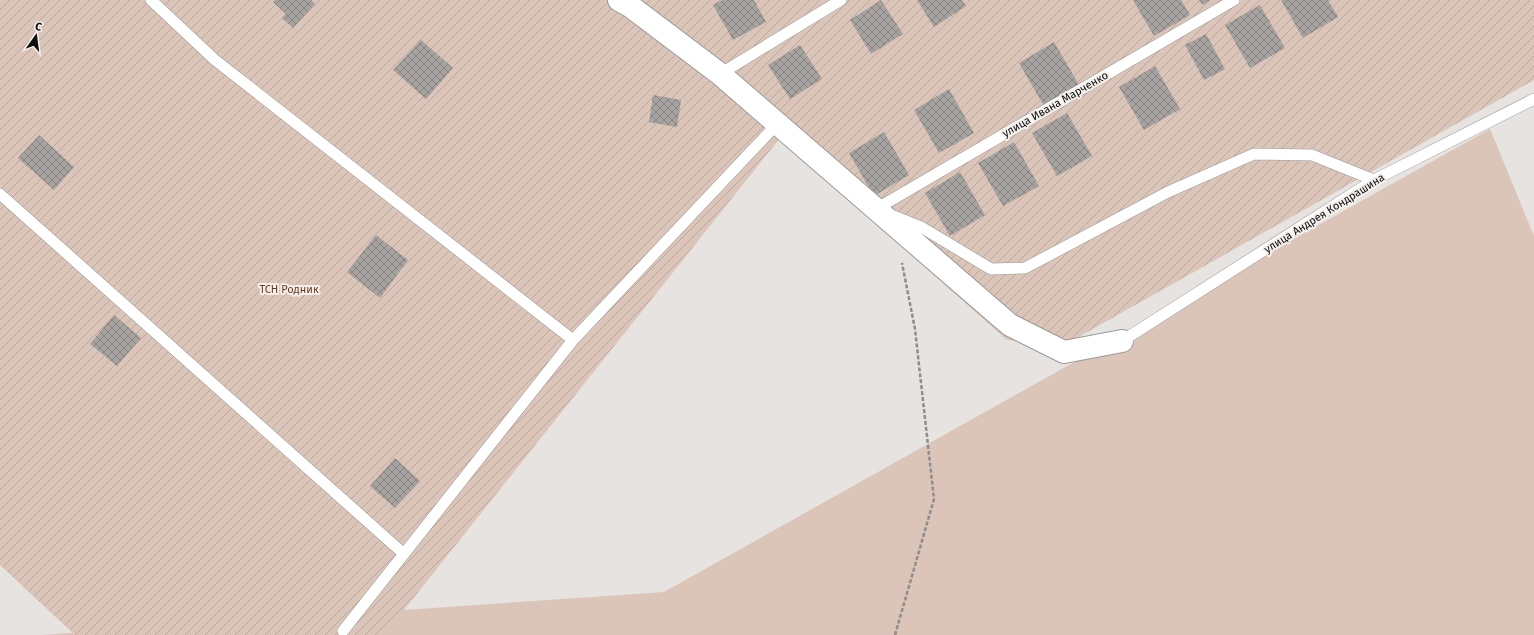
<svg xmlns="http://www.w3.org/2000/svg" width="1534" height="635" font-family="'Fira Sans',sans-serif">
  <defs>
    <pattern id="garden-furrows" width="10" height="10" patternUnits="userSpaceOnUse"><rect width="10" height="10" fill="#dbc4b8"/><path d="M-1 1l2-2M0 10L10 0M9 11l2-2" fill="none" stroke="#bba79d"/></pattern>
    <pattern id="building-cross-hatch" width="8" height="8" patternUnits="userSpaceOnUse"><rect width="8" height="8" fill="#a7a3a1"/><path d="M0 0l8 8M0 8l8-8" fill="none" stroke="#868382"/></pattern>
  </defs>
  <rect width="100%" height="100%" fill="#e6e3e1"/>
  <path fill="#dbc4b8" d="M1490,129L1534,236V635H41L664,592Z"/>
  <path fill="url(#garden-furrows)" d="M0,0H1534V80L1068,343L1007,340L780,138L384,635H75L0,565Z"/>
  <path fill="url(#building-cross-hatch)" d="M275,0H311L315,4L293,28L282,18L286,14L273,2Z
    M722,0H754L766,22L733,40L713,5Z
    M881,0L903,34L871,54L850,20Z
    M917,0H962L966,6L934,27Z
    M1133,0H1181L1190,15L1154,36Z
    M1199,0H1210L1202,5Z
    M1281,0H1328L1338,17L1303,38Z
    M1260,5L1285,48L1250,68L1225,25Z
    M1206,34L1225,69L1204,80L1185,45Z
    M421,40L453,68L426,99L393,70Z
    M1054,42L1079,85L1044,106L1019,63Z
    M800,45L822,79L790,99L768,65Z
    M1155,66L1180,109L1144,130L1119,87Z
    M949,89L974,133L939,153L914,110Z
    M653,95L681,100L677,127L649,122Z
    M1067,113L1092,156L1057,176L1032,133Z
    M884,132L909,175L874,196L849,153Z
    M39,135L74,167L54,190L18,158Z
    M1014,142L1039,186L1003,206L978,163Z
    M960,172L985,215L950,236L925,193Z
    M376,235L408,260L380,298L347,272Z
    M114,315L141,338L117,366L90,344Z
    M395,458L420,481L395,508L370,486Z"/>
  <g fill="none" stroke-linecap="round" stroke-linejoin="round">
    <g stroke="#9d9a98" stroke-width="12">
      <path id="lane" d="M151,0L215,60L573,340
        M720,74L841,0
        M0,194L404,554
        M876,209L1234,0
        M894,216L921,227L991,269L1025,268L1168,192L1254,154L1312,155L1374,180
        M1122,341L1374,180L1534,99
        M343,631L573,340L778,123"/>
    </g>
    <g stroke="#9d9a98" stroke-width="24">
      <path id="street" d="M619,0L630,6L720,74L1010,325L1064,352L1122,341"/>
    </g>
    <path stroke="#8f8d8b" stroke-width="2.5" stroke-dasharray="4 2" stroke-linecap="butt" d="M895,635L934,499L915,329L902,263"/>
    <use href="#lane" stroke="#fff" stroke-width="11"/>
    <use href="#street" stroke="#fff" stroke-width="22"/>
  </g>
  <g text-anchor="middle" stroke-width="4" stroke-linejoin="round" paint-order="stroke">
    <g font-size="11" fill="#0e0d0c" stroke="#f4f0ee">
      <text transform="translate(1055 104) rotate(-30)" y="4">улица Ивана Марченко</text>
      <text transform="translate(1324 213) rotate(-32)" y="4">улица Андрея Кондрашина</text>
    </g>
    <g font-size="11" fill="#6d3b1e" stroke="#f4f0ee">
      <text x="289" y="293">ТСН Родник</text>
    </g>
  </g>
  <g transform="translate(36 36) rotate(14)" stroke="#f4f0ee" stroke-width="3" paint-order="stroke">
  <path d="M0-3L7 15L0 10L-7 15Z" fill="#0e0d0c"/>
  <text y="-6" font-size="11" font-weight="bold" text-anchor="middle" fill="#0e0d0c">С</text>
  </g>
</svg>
